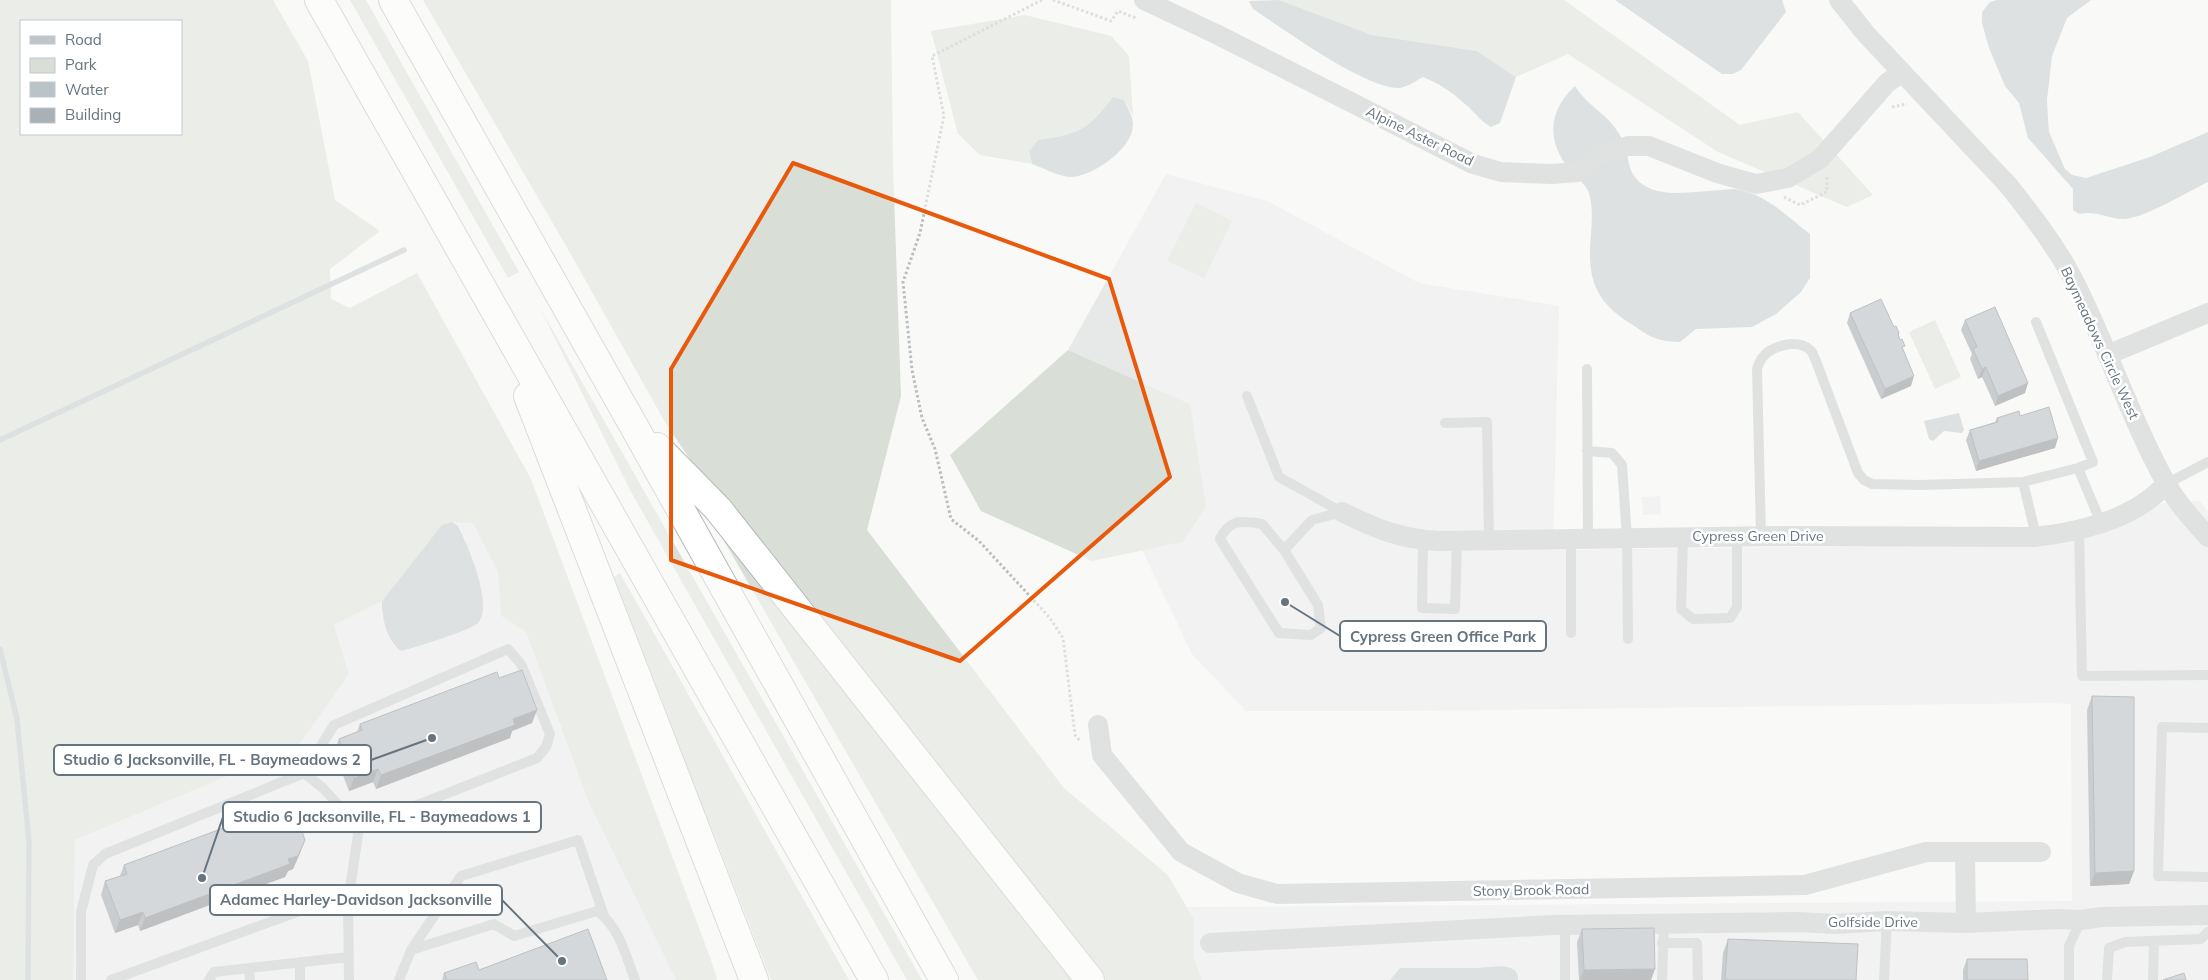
<svg xmlns="http://www.w3.org/2000/svg" width="2208" height="980" font-family="Mulish,sans-serif">
  <rect width="100%" height="100%" fill="#f9f9f7"/>
  <path fill="#e7e8e8" d="M1166,174L1267,201L1419,283L1559,306L1553,550L2049,544L2082,540L2115,528L2163,503L2200,501L2208,512V980H1202L1194,958V920L1186,907L2072,901L2071,704L2049,703L1401,711H1246L1192,654L1142,550L1182,542L1190,404L1068,350Z
    M1660,496L1661,514L1643,515L1642,497Z
    M452,522H473L498,572L501,616L526,632L589,803L676,980H73L75,840L293,749L349,674L334,625L382,601L381,614L394,647L465,540L458,526Z"/>
  <path fill="#d9ded7" fill-rule="evenodd" d="M0,0H273L308,61L335,200L380,231L330,269L331,299L350,308L417,273L531,479L711,960L717,980H676L589,803L526,632L501,616L498,572L473,523L452,522L442,526L382,601L334,625L349,674L297,747L75,840L73,980H0ZM21,21H181V134H21Z
    M350,0H366L519,272L508,278Z
    M423,0H891L893,166L901,396L867,530L1064,788L1168,875L1194,920V958L1202,980H1106L715,496L666,424L569,251Z
    M1279,0H1564L1740,125L1798,112L1873,195L1847,207L1718,152L1568,54L1516,77L1477,51L1372,35Z
    M1025,15L1111,36L1129,56L1133,116L1124,100L1113,97C1088,130 1079,134 1038,140L1029,151L1032,164L980,155L958,134L931,31Z
    M1196,203L1232,221L1204,278L1167,261Z
    M540,308L922,980H907L630,490Z
    M1935,320L1961,377L1935,389L1909,332Z
    M1068,350L1190,404L1206,507L1182,542L1092,561L981,511L950,455Z
    M698,496L1078,980H978Z
    M620,573L849,980H771L712,829L664,724L668,716L614,577Z"/>
  <path fill="#bac4c8" d="M1279,0L1372,35L1477,51L1516,77L1500,123L1491,127C1480,121 1475,112 1465,104C1452,92 1440,84 1423,77C1415,81 1407,88 1398,88C1363,87 1285,30 1253,9L1249,1Z
    M1615,0H1782L1786,12L1741,70L1733,74H1722Z
    M1997,0H2091L2067,18L2052,56L2047,100L2048,119L2049,132L2065,169L2072,175L2086,178L2150,157L2208,132V182C2187,192 2147,217 2125,219C2108,220 2099,210 2079,214L2073,210V189L2028,138L2019,103L2005,86L1989,48L1982,23V12L1990,2Z
    M1575,86C1589,108 1608,113 1621,137C1632,157 1623,175 1649,188C1667,197 1700,191 1721,190C1727,190 1734,188 1740,190C1768,196 1788,217 1810,234V278L1801,292L1776,314L1752,327L1696,329L1680,342C1653,341 1650,336 1628,322C1593,299 1587,275 1591,234C1592,220 1593,207 1589,193C1586,184 1575,177 1570,170C1546,141 1548,111 1575,86Z
    M1113,97L1124,100C1128,109 1133,116 1133,125C1133,149 1091,178 1069,177C1058,176 1043,168 1032,164L1029,151L1038,140C1079,134 1088,130 1113,97Z
    M1959,413L1964,430L1962,433L1944,431L1933,441L1929,439L1924,421Z
    M452,522L458,526C468,546 494,605 478,623C472,630 415,647 402,651C388,644 381,617 382,601L442,525Z
    M1502,966C1512,968 1518,969 1518,980H1390L1400,968H1477Z"/>
  <g fill="none" stroke-linecap="round" stroke-linejoin="round">
    <path stroke="#bac4c8" stroke-width="5.5" d="M0,440L404,250
      M0,649L17,719L29,842L28,980"/>
    <g stroke="#b4b8bb" stroke-width="30">
      <path id="motorway" d="M319,0L874,980
        M393,0L631,421L944,980
        M528,396L754,980
        M657,447L718,509L1090,980"/>
    </g>
    <path stroke="#bbbec0" stroke-width="3" stroke-dasharray="2.5 2.5" stroke-linecap="butt" d="M1042,0L932,56L944,116L920,233L903,282L912,370L922,418L935,449L951,519L979,541L1050,618L1063,638L1075,735L1081,742
      M1053,0L1111,21L1118,11L1136,18
      M1892,107L1907,104
      M1784,197L1800,205L1827,192V176"/>
    <path stroke="#c1c5c8" stroke-width="10" d="M2036,322L2093,462L2078,468L2101,523
      M1587,369L1588,539
      M1247,396L1279,477L1342,512
      M1445,423L1487,422L1489,540
      M1587,451L1612,453L1622,465L1627,538L1628,639
      M2023,482L2078,468
      M2166,484L2208,462
      M2079,530L2082,676L2208,675
      M1761,536L1757,369C1758,365 1760,361 1762,358C1771,346 1798,338 1810,350C1813,352 1814,358 1816,361L1858,473L1864,480L1872,484L1920,485L2023,482L2036,536
      M1683,537L1681,609L1693,619L1730,618L1737,607V537
      M1571,539V633
      M1423,540L1422,608L1455,609L1457,541
      M1284,550L1262,524C1242,521 1230,518 1220,539L1279,633L1311,635L1321,628L1318,605L1284,550L1312,520L1342,512
      M2208,728L2162,727L2158,876L2208,877
      M304,773L323,788L359,828
      M1565,925V980
      M1662,943H1697L1698,980
      M411,950L461,876L578,840L604,916
      M300,962V980
      M249,968L250,980
      M81,980V912L93,865L105,854L304,773L334,725L508,649L521,664L550,734L546,747L537,758L359,828L348,902L349,980
      M111,980L349,893
      M209,980L214,972L348,957
      M399,980L411,950L494,924L514,936L597,911C619,926 626,956 635,980
      M1662,980L1664,925
      M1884,980L1887,921
      M2069,980V946L2081,920
      M2107,980L2109,948L2125,942L2201,939L2208,932
      M2153,980L2154,942"/>
    <path stroke="#c1c5c8" stroke-width="20" d="M1144,0L1216,34L1473,164L1501,172L1552,174L1577,172L1602,154L1628,146H1649L1717,173L1756,184L1788,178L1820,159L1887,83L1902,72
      M1839,0L1866,34L2008,185C2031,214 2056,246 2073,279C2107,345 2130,418 2166,483C2177,503 2193,520 2208,537
      M2107,355L2208,313
      M1342,512C1374,528 1403,540 1439,541L1788,536L2034,537C2080,532 2134,520 2166,484
      M1098,725L1102,755L1181,852L1238,883L1277,894L1805,885L1926,852H2041
      M1965,852L1966,923
      M1210,943L1555,925L1799,922L1834,924L1887,921L1966,923L2059,919L2081,920L2102,917L2208,915"/>
    <use href="#motorway" stroke="#fff" stroke-width="28"/>
  </g>
  <path fill="#91979d" d="M1850,313L1898,336L1903,350L1911,386L1881,399L1847,323Z
    M1965,320L2025,393L1995,406L1982,377L1978,379L1970,359L1972,354L1961,330Z
    M2020,416L2055,448L1976,471L1966,440L1970,430L1995,422L1997,418Z
    M499,678L532,723L512,731L510,738L376,789L373,782L349,791L334,752L339,739L357,732L360,724Z
    M2092,696L2134,871L2129,884L2090,886L2087,710Z
    M271,818L300,853L293,869L288,871L285,877L140,931L138,925L115,933L101,895L105,881L120,876L124,865Z
    M1582,929L1651,980H1579L1577,942Z
    M1728,939L1856,980H1721L1723,953Z
    M1967,959L2028,980H1963V970Z
    M479,970L607,980H442L444,973Z"/>
  <path fill="#767b7f" d="M1986,367L1982,377L1978,379L1982,369Z
    M1914,376L1911,386L1881,399L1885,389Z
    M2028,383L2025,393L1995,406L1998,396Z
    M2058,438L2055,448L1976,471L1979,461Z
    M537,710L532,723L512,731L510,738L376,789L381,775L513,719Z
    M378,769L373,782L349,791L354,778Z
    M305,840L300,853L293,869L288,871L285,877L140,931L145,918L288,859Z
    M2134,871L2129,884L2090,886L2095,873Z
    M143,912L138,925L115,933L120,920Z
    M1655,969L1651,980H1580L1584,970Z"/>
  <path fill="#a9b0b6" stroke="#767b7f" d="M1881,299L1894,327L1896,326L1899,333L1898,334L1900,340L1902,339L1905,346L1902,347L1914,376L1885,389L1850,313Z
    M1995,307L2028,383L1998,396L1986,367L1982,369L1973,349L1977,347L1965,320Z
    M2049,407L2058,438L1979,461L1970,430L1998,422L1997,418L2019,411L2020,416Z
    M522,670L537,710L513,719L515,725L381,775L378,769L354,778L339,739L362,730L360,724L497,672L499,678Z
    M2092,696L2134,697V871L2095,873Z
    M294,809L305,840L298,856L288,859L290,864L145,918L143,912L120,920L105,881L127,874L124,865L269,811L271,818Z
    M1654,928L1655,969L1584,970L1582,929Z
    M588,929L607,980H447L444,973L476,962L479,970Z
    M1728,939L1858,944L1856,980H1725Z
    M1967,959H2027L2028,980H1967Z
    M2184,973L2186,980H2163Z"/>
  <path d="M0 0H2208V980H0ZM793,163L1109,279L1170,477L960,661L671,560V369Z" fill="#f9f9f7" fill-opacity=".55" fill-rule="evenodd"/>
  <path fill="none" stroke="#e8590c" stroke-width="4" stroke-linejoin="round" d="M793,163L1109,279L1170,477L960,661L671,560V369Z"/>
  <g text-anchor="middle" stroke-width="5" stroke-linejoin="round" paint-order="stroke">
    <g font-size="14" fill="#667480" stroke="#fff">
      <text transform="translate(1420 136) rotate(26)" y="5">Alpine Aster Road</text>
      <text transform="translate(2100 343) rotate(65)" y="5">Baymeadows Circle West</text>
      <text x="1758" y="541">Cypress Green Drive</text>
      <text transform="translate(1531 890) rotate(-1)" y="5">Stony Brook Road</text>
      <text x="1873" y="927">Golfside Drive</text>
    </g>
  </g>
  <path fill="none" stroke="#667480" stroke-width="2" d="M1285 602L1340 636M432 738L371 760M202 878L223 817M562 961L502 900"/>
  <g fill="#667480" stroke="#fff" stroke-width="2">
    <circle cx="1285" cy="602" r="5"/>
    <circle cx="432" cy="738" r="5"/>
    <circle cx="202" cy="878" r="5"/>
    <circle cx="562" cy="961" r="5"/>
  </g>
  <g fill="#fff" stroke="#667480" stroke-width="2">
    <rect x="1340" y="621" width="206" height="30" rx="5"/>
    <rect x="54" y="745" width="317" height="30" rx="5"/>
    <rect x="223" y="802" width="318" height="30" rx="5"/>
    <rect x="210" y="885" width="292" height="30" rx="5"/>
  </g>
  <g font-size="15" text-anchor="middle" font-weight="bold" fill="#667480">
    <text x="1443" y="642">Cypress Green Office Park</text>
    <text x="212" y="765">Studio 6 Jacksonville, FL - Baymeadows 2</text>
    <text x="382" y="822">Studio 6 Jacksonville, FL - Baymeadows 1</text>
    <text x="356" y="905">Adamec Harley-Davidson Jacksonville</text>
  </g>
  <rect x="20" y="20" width="162" height="115" fill="#ffffff" stroke="#c2c7cc"/>
  <rect x="30" y="36" width="25" height="8" fill="#c1c5c8" stroke="#c2c7cc"/>
  <text x="65" y="45" font-size="15" fill="#667480">Road</text>
  <rect x="30" y="58" width="25" height="15" fill="#d9ded7" stroke="#c2c7cc"/>
  <text x="65" y="70" font-size="15" fill="#667480">Park</text>
  <rect x="30" y="82" width="25" height="15" fill="#bac4c8" stroke="#c2c7cc"/>
  <text x="65" y="95" font-size="15" fill="#667480">Water</text>
  <rect x="30" y="108" width="25" height="15" fill="#a9b0b6" stroke="#c2c7cc"/>
  <text x="65" y="120" font-size="15" fill="#667480">Building</text>
</svg>
